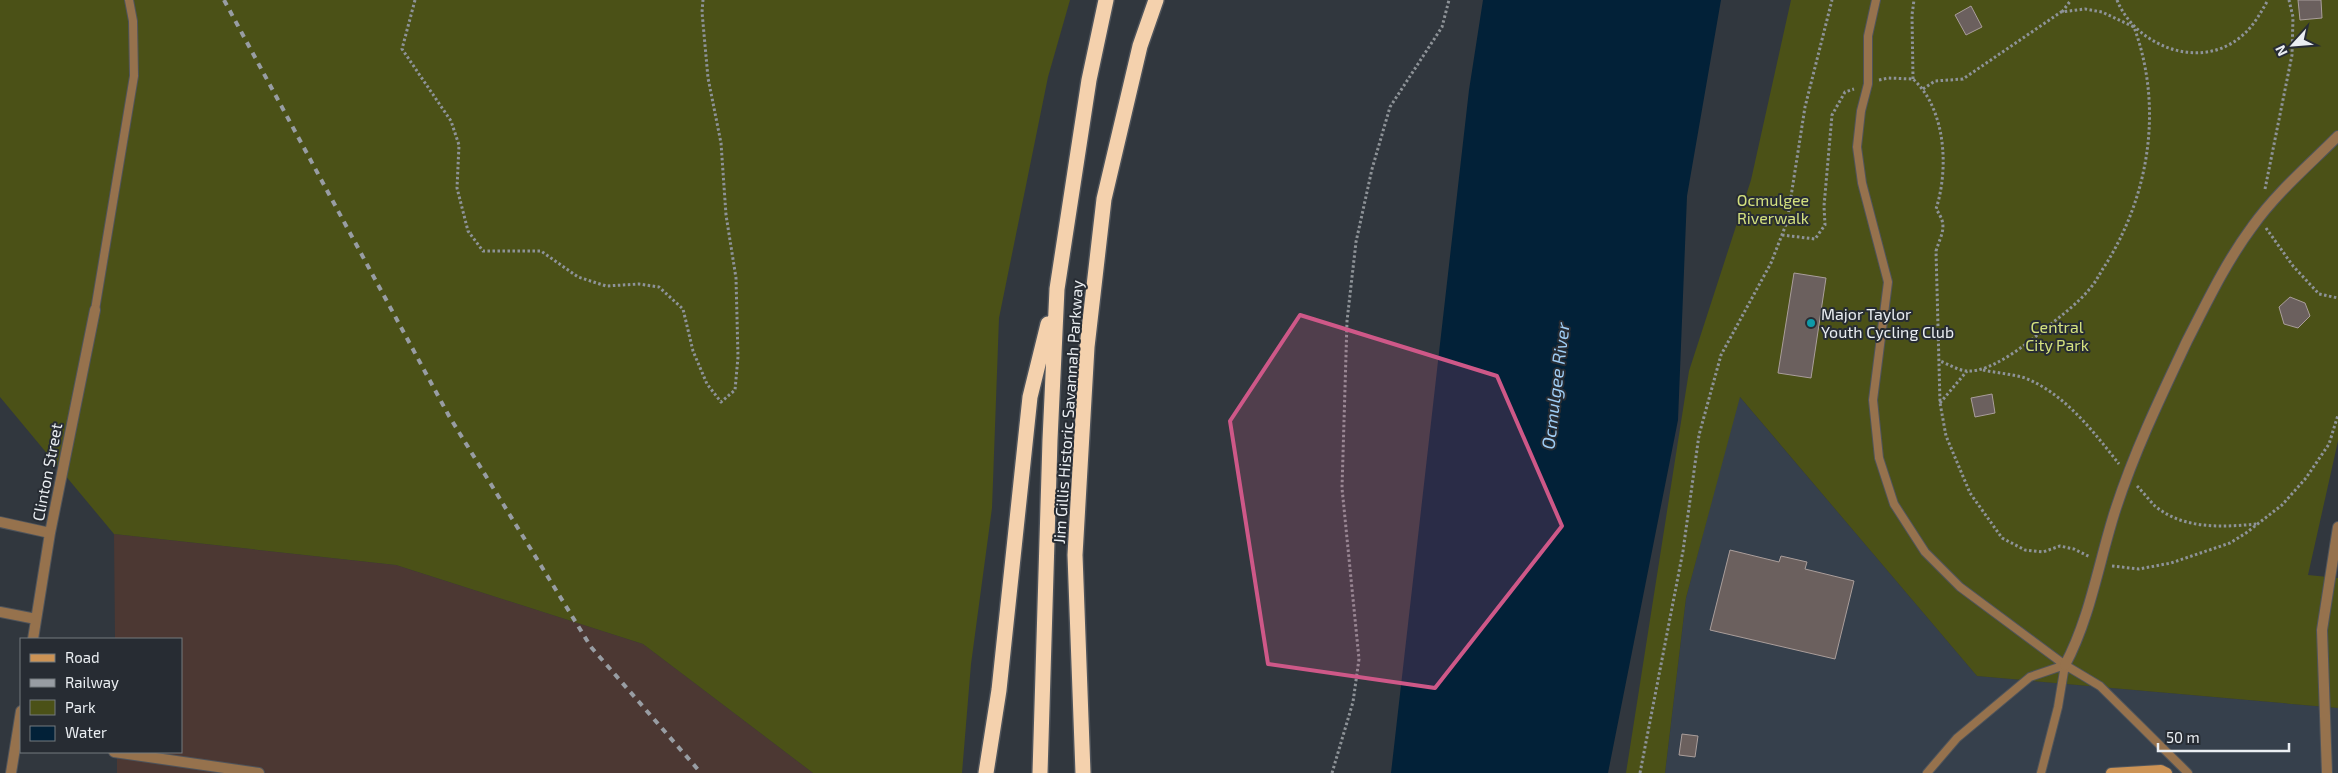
<svg xmlns="http://www.w3.org/2000/svg" width="2338" height="773" font-family="'Exo 2',sans-serif">
  <rect width="100%" height="100%" fill="#31373e"/>
  <path fill="#4c3833" d="M114,534L396,565L643,644L813,773H117V752H181V639H115Z"/>
  <path fill="#36404c" d="M1739,396L1977,676L2338,708V773H1665L1686,598Z"/>
  <path fill="#4b5117" d="M0,0H1070L1048,77L999,318L992,508L971,664L962,773H813L643,644L396,565L114,534L0,397Z
    M1791,0H2338V441L2308,575L2338,578V708L1977,676L1740,397L1686,598L1665,773H1626L1689,371L1751,180Z"/>
  <path fill="#022138" d="M1483,0H1721L1687,196L1678,420L1608,773H1391L1469,90Z"/>
  <path fill="#6b605e" stroke="#aa9e9b" d="M2298,0H2321L2322,18L2300,20Z
    M1971,6L1982,27L1966,35L1955,15Z
    M1794,273L1826,278L1811,378L1778,373Z
    M2290,297L2305,303L2310,316L2298,328L2284,324L2279,307Z
    M1992,394L1995,413L1975,417L1971,398Z
    M1730,550L1779,562L1781,556L1807,562L1805,569L1854,581L1835,659L1710,630Z
    M1682,734L1698,736L1695,757L1679,755Z"/>
  <g fill="none" stroke-linecap="round" stroke-linejoin="round">
    <g stroke="#4f545b" stroke-width="10">
      <path id="lane" d="M1876,0L1868,36V84L1861,111L1857,147L1862,183L1888,282L1873,400L1879,458L1894,504L1925,552L1960,587L2065,665L2100,686L2188,773
        M95,310L134,76L133,21L129,0
        M1927,773L1957,738L2030,677L2065,665L2058,707L2041,773"/>
    </g>
    <g stroke="#4f545b" stroke-width="12">
      <path id="street" d="M0,522L50,533
        M0,612L36,619
        M33,639L50,533L95,310
        M2065,665C2091,616 2099,560 2116,508C2135,450 2161,396 2187,341C2207,302 2226,262 2252,227C2276,193 2309,165 2338,136
        M114,752L259,773
        M11,773L21,711
        M2327,773L2322,630L2338,527"/>
    </g>
    <g stroke="#4f545b" stroke-width="12">
      <path id="secondary" d="M2111,773L2161,770L2167,773"/>
    </g>
    <g stroke="#4f545b" stroke-width="18">
      <path id="highway" d="M986,773L999,690L1030,397L1048,324
        M1040,773L1050,440L1057,289L1089,80L1106,0
        M1083,773L1075,555L1087,347L1104,199L1140,46L1156,0"/>
    </g>
    <path stroke="#8e9398" stroke-width="3" stroke-dasharray="2.5 2.5" stroke-linecap="butt" d="M415,0L402,49L451,121L459,145L457,188L468,231L483,251H541L578,277L606,286L639,284L659,287L683,309L693,351L707,384L721,402L735,390L738,357L736,278L726,215L721,143L708,78L702,12L703,0
      M2117,0C2135,45 2197,70 2238,39C2252,29 2260,14 2268,0
      M2062,12L2071,0
      M1913,79L1912,15L1914,0
      M1879,80L1888,78L1913,79C1946,109 1949,169 1936,209C1948,226 1942,232 1936,251L1940,403L1946,436L1970,493L2002,538L2025,550L2043,552L2060,546L2074,549L2090,557
      M1923,89L1935,81L1963,79L2061,12L2085,9L2102,12L2134,27C2163,106 2150,193 2106,264C2101,271 2097,280 2092,286C2078,304 2058,318 2041,332C2024,346 1991,372 1968,371C1959,371 1948,364 1940,361
      M2265,189L2292,55L2293,17L2289,0
      M2266,228L2293,266L2319,294L2338,298
      M1782,235L1815,239L1825,225L1824,206L1832,115L1845,92L1854,89
      M1983,370C1997,373 2012,374 2025,378C2065,394 2093,431 2119,464
      M1940,403L1967,371
      M2137,486C2143,492 2149,500 2155,506C2184,530 2223,527 2257,524
      M2112,566L2139,569L2171,563L2230,543L2246,533L2282,505L2306,478L2329,444L2338,415
      M1332,773L1353,702L1359,659L1342,488L1347,321L1356,242L1372,169L1390,107L1442,27L1449,0
      M1640,773L1683,551L1699,435L1721,355L1771,263L1787,222L1805,107L1832,0"/>
    <use href="#lane" stroke="#96724d" stroke-width="8"/>
    <use href="#street" stroke="#96724d" stroke-width="10"/>
    <use href="#secondary" stroke="#cc9355" stroke-width="10"/>
    <use href="#highway" stroke="#f4d1ad" stroke-width="15"/>
    <path stroke="#989da3" stroke-width="4" stroke-dasharray="6 6" stroke-linecap="butt" d="M224,0L449,416L591,647L701,773"/>
  </g>
  <path fill="#ce5888" fill-opacity="0.2" stroke="#ce5888" stroke-width="4" stroke-linejoin="round" d="M1300,315L1497,376L1562,526L1435,688L1268,664L1230,421Z"/>
  <circle fill="#0f9aa8" stroke="#272c33" stroke-width="2" cx="1811" cy="323" r="5"/>
  <g text-anchor="middle" stroke-width="4" stroke-linejoin="round" paint-order="stroke">
    <g font-size="16" fill="#d4e17f" stroke="#272c33">
      <text x="1773" y="206">Ocmulgee<tspan x="1773" dy="18">Riverwalk</tspan></text>
      <text x="2057" y="333">Central<tspan x="2057" dy="18">City Park</tspan></text>
    </g>
    <g font-size="16" fill="#eaeef2" stroke="#272c33" text-anchor="start">
      <text x="1821" y="320">Major Taylor<tspan x="1821" dy="18">Youth Cycling Club</tspan></text>
    </g>
    <g font-size="16" fill="#eaeef2" stroke="#272c33">
      <text transform="translate(1068 412) rotate(-86)" y="6">Jim Gillis Historic Savannah Parkway</text>
      <text transform="translate(47 472) rotate(-79)" y="6">Clinton Street</text>
    </g>
    <g font-size="18" font-style="italic" fill="#9fcdf5" stroke="#272c33">
      <text transform="translate(1556 386) rotate(-83)" y="6">Ocmulgee River</text>
    </g>
  </g>
  <rect x="20" y="638" width="162" height="115" fill="#272c33" stroke="#757a7f"/>
  <rect x="30" y="654" width="25" height="8" fill="#cc9355" stroke="#757a7f"/>
  <text x="65" y="663" font-size="15" fill="#eaeef2">Road</text>
  <rect x="30" y="679" width="25" height="8" fill="#989da3" stroke="#757a7f"/>
  <text x="65" y="688" font-size="15" fill="#eaeef2">Railway</text>
  <rect x="30" y="700" width="25" height="15" fill="#4b5117" stroke="#757a7f"/>
  <text x="65" y="713" font-size="15" fill="#eaeef2">Park</text>
  <rect x="30" y="726" width="25" height="15" fill="#022138" stroke="#757a7f"/>
  <text x="65" y="738" font-size="15" fill="#eaeef2">Water</text>
  <g transform="translate(2293 45) rotate(244)" stroke="#272c33" stroke-width="4" paint-order="stroke">
  <path d="M0-4L9 19L0 12L-9 19Z" fill="#eaeef2"/>
  <text y="-8" font-size="14" font-weight="bold" text-anchor="middle" fill="#eaeef2">N</text>
  </g>
  <path d="M2158 743v8h131v-8" fill="none" stroke="#eaeef2" stroke-width="2.5"/>
  <text x="2166" y="743" font-size="15" fill="#eaeef2" stroke="#272c33" stroke-width="4" paint-order="stroke">50 m</text>
</svg>
